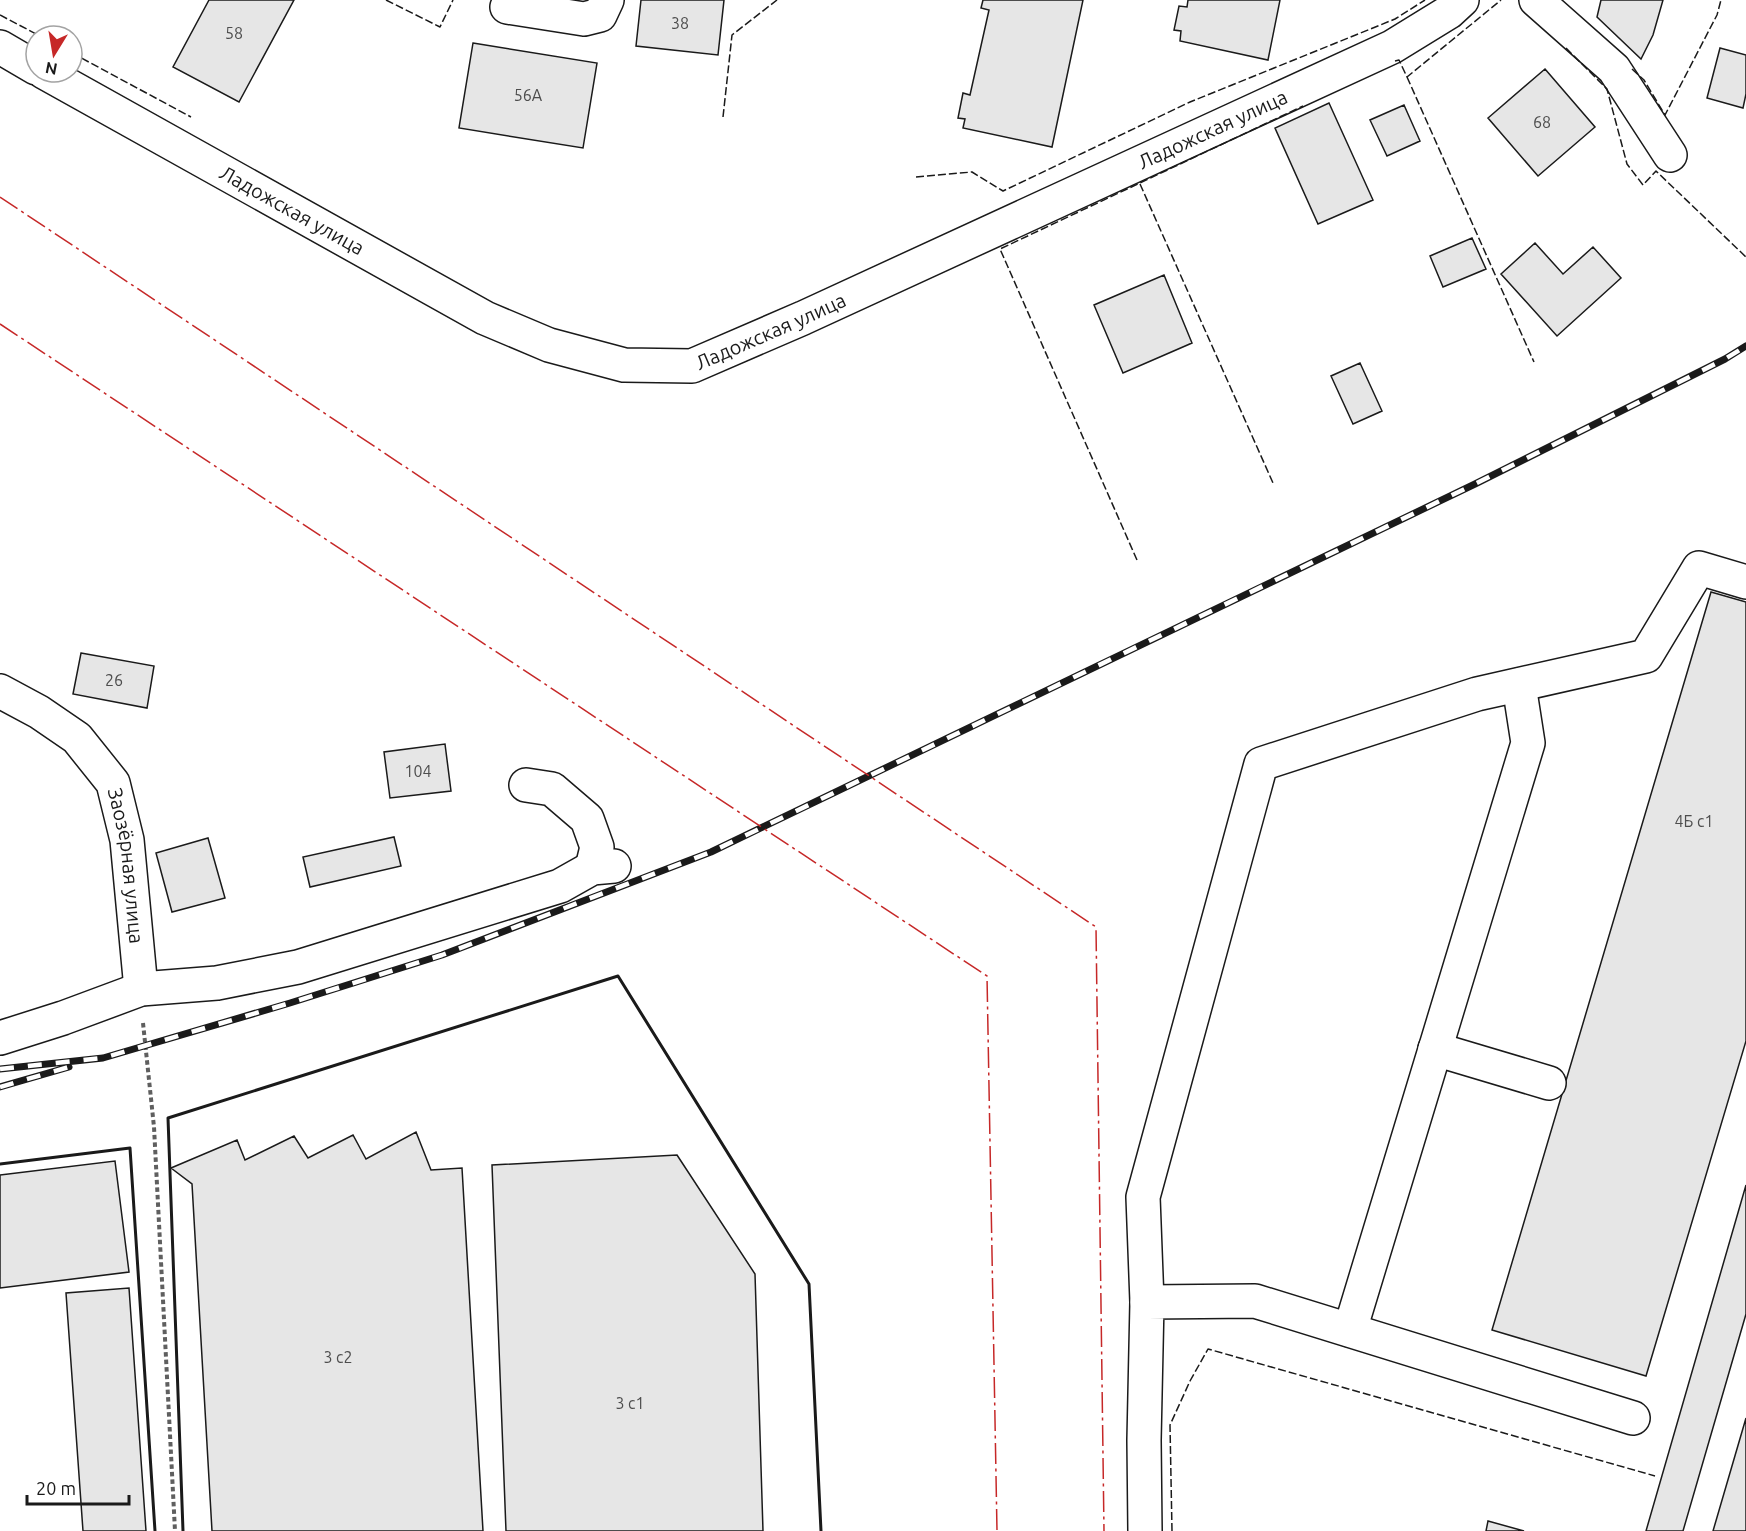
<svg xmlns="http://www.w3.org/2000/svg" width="1746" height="1531" font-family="Ubuntu,sans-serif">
  <rect width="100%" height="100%" fill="#fff"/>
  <path fill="#e6e6e6" stroke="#1a1a1a" stroke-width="1.5" d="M209,0H294L239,102L173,67Z
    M641,0H724L718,55L636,46Z
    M983,0H1083L1052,147L963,128L965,119L958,118L963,93L970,95L989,10L981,8Z
    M1188,0H1280L1268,60L1180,41L1181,31L1174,30L1179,6L1187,7Z
    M1601,0H1663L1653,35L1641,59L1597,17Z
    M473,43L597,63L583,148L459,128Z
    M1720,48L1746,55V94L1743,108L1707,98Z
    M1545,69L1595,127L1538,176L1488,118Z
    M1329,103L1373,200L1318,224L1275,128Z
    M1404,105L1420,141L1387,156L1370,120Z
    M1472,238L1486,269L1443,287L1430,256Z
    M1535,243L1563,274L1593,247L1621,278L1557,336L1501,274Z
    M1164,275L1192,343L1123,373L1094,305Z
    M1360,363L1382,411L1353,424L1331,376Z
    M1711,592L1746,602V1041L1646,1376L1492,1330Z
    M81,653L154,666L147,708L73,694Z
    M445,744L451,791L390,798L384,752Z
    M394,837L401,866L310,887L303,857Z
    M208,838L225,898L172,912L156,853Z
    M416,1132L431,1170L462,1168L483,1531H212L192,1184L171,1168L237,1140L245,1160L294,1136L308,1158L353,1135L366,1159Z
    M677,1155L755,1274L763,1531H506L492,1165Z
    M115,1161L129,1272L0,1288V1175Z
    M1746,1185V1314L1683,1531H1646Z
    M129,1288L146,1531H83L66,1293Z
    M1746,1418V1531H1713Z
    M1488,1521L1524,1531H1486Z"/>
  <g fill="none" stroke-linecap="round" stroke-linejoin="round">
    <g stroke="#1a1a1a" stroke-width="36">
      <g id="minor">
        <path d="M1536,0L1614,69L1670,155"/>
        <path d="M507,7L584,19L600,15L607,0"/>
        <path d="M0,47L36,68"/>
        <path id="s1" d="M44,72L485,318L549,345L624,365L692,366L803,318L1392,47L1449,12L1462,0"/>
        <path id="s2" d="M0,691L39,712L77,738L113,783L127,840L141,989"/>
        <path d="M526,785L552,789L587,819L597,847L592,868"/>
        <path d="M0,1038L63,1018L141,989L217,983L298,967L560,886L592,868L614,866"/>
        <path d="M1435,1049L1549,1083"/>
        <path d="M1147,1302L1143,1197L1261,764L1477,694L1646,656L1699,568L1746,582"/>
        <path d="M1350,1330L1528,743L1519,685"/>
        <path d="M1145,1531L1144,1440L1147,1302L1255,1301L1633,1418"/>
      </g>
    </g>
    <path stroke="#5f5f5f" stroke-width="4" stroke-dasharray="4.5 3" stroke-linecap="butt" d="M143,1023L154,1127L175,1531"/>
    <use href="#minor" stroke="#fff" stroke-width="33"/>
    <g stroke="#1a1a1a" stroke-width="7">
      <path id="rail" d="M0,1069L103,1058L290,1003L442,955L711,852L1475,484L1725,359L1746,346
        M0,1087L69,1067"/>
    </g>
    <use href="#rail" stroke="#fff" stroke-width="4.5" stroke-dasharray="14" stroke-linecap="butt"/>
    <path stroke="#1a1a1a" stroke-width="1.5" stroke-dasharray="8 3" stroke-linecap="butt" d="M386,0L440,27L453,0
      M0,15L40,36
      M1566,48L1607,89L1627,164L1643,185L1656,171L1746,257
      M72,53L191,117
      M1395,61L1399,60L1407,77L1501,0
      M1632,69L1644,80L1665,115L1717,15L1721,0
      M1407,77L1534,362
      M723,117L732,35L777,0
      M916,177L972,172L1003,191L1190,102L1395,19L1425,0
      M1140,184L1273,483
      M1137,560L1000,249L1303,106
      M1172,1531L1170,1425L1190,1381L1208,1349L1655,1476"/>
    <path stroke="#1a1a1a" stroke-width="3" d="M0,1164L130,1148L155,1531
      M183,1531L168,1118L618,976L809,1284L821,1531"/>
    <path stroke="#c62828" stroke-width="1.5" stroke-dasharray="21 4.5 3 4.5" stroke-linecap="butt" d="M0,197L1096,927L1104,1531
      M0,324L987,976L997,1531"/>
  </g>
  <g text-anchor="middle" stroke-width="4.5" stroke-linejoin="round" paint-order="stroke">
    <g font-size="16" fill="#4d4d4d">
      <text x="680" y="29">38</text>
      <text x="234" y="39">58</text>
      <text x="528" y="101">56А</text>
      <text x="1542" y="128">68</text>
      <text x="114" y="686">26</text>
      <text x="418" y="777">104</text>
      <text x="1694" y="827">4Б с1</text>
      <text x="338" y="1363">3 с2</text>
      <text x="630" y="1409">3 с1</text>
    </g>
    <g font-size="20" fill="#1a1a1a" stroke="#fff">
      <text dy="7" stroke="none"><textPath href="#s1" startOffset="1292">Ладожская улица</textPath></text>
      <text dy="7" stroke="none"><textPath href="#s1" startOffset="284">Ладожская улица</textPath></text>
      <text dy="7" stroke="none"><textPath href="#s1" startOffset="806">Ладожская улица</textPath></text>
      <text dy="7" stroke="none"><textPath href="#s2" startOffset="232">Заозёрная улица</textPath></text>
    </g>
  </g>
  <g transform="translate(54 54) rotate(191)"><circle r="28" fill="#ffffff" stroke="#a3a3a3" stroke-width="1.5"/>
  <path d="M0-4.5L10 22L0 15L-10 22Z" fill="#c62828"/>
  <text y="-9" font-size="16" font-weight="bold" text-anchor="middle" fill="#1a1a1a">N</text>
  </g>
  <path d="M27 1495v9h102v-9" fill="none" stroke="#1a1a1a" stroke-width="3"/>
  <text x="36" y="1495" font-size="18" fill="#1a1a1a" stroke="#ffffff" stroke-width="4.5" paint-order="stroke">20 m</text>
</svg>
